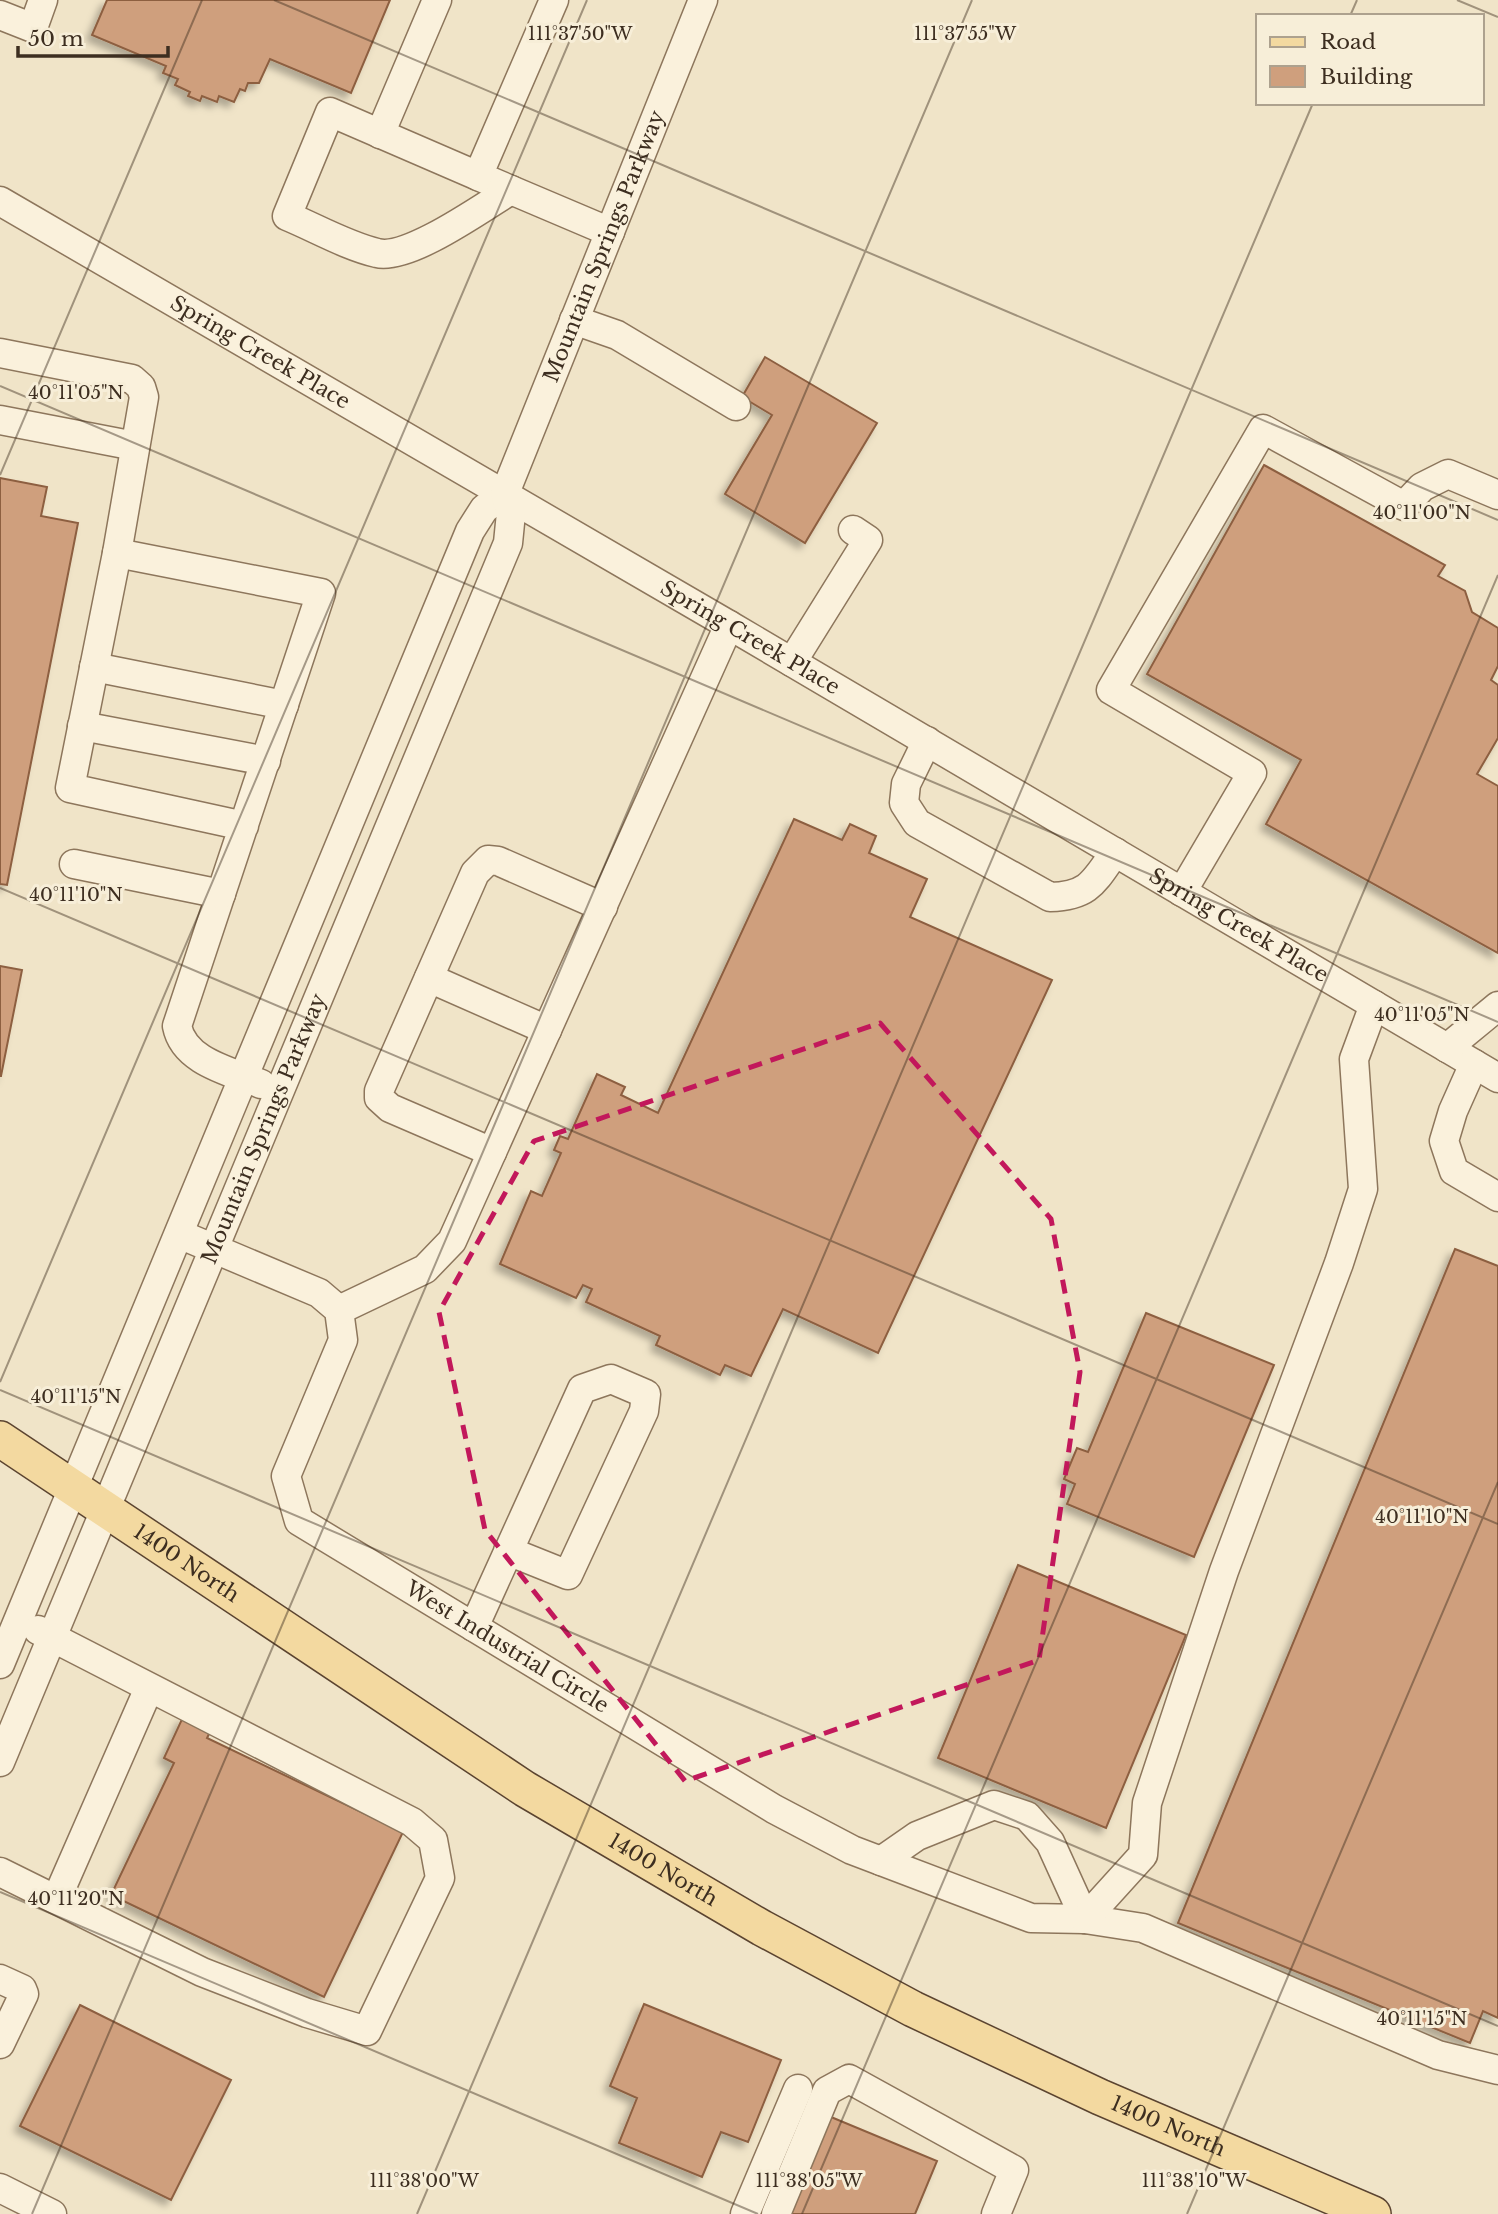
<svg xmlns="http://www.w3.org/2000/svg" width="1498" height="2214" font-family="'Libre Baskerville',serif">
  <defs>
    <filter id="shadow"><feDropShadow dx="-5.5" dy="5.5" stdDeviation="3.5" flood-color="#0004"/></filter>
  </defs>
  <rect width="100%" height="100%" fill="#f0e4c8"/>
  <path fill="#cf9f7d" stroke="#8d5f41" stroke-width="2" filter="url(#shadow)" d="M107,0H390L351,93L270,59L259,83H248L245,91L240,89L234,102L219,96L217,102L202,96L200,101L188,96L190,92L175,85L178,79L163,73L166,66L92,35Z
    M765,357L877,423L805,543L725,494L772,415L742,397Z
    M1264,465L1445,565L1438,576L1465,591L1472,612L1498,628V666L1491,680L1498,685V738L1477,774L1498,786V953L1266,824L1301,760L1147,674Z
    M0,478L47,487L41,516L78,523L7,885L0,884Z
    M794,819L842,840L850,824L876,836L869,853L927,879L910,917L1052,980L878,1353L783,1309L751,1376L725,1365L720,1375L656,1345L660,1336L586,1302L592,1289L583,1285L576,1298L500,1264L531,1191L542,1196L561,1153L554,1150L560,1136L568,1139L597,1074L625,1087L621,1095L658,1113Z
    M0,966L22,970L1,1076H0Z
    M1455,1249L1498,1266V2018L1483,2011L1470,2043L1178,1923Z
    M1146,1313L1274,1365L1194,1557L1067,1504L1075,1484L1064,1479L1077,1448L1088,1452Z
    M1018,1565L1186,1635L1106,1828L938,1758Z
    M183,1717L211,1730L207,1738L403,1832L324,1997L111,1895L174,1763L164,1758Z
    M644,2004L781,2060L748,2142L721,2132L702,2177L619,2143L637,2098L610,2086Z
    M80,2005L231,2080L171,2200L20,2126Z
    M831,2117L937,2161L915,2214H791Z"/>
  <g fill="none" stroke-linecap="round" stroke-linejoin="round">
    <g stroke="#8d765c" stroke-width="31">
      <g id="minor">
        <path d="M554,0L478,176L610,232"/>
        <path d="M0,15L33,28L43,0"/>
        <path d="M380,134L437,0"/>
        <path d="M478,176L330,112L287,216C316,228 347,246 377,253C408,261 483,207 511,190"/>
        <path id="s1" d="M0,201L729,625L1498,1078"/>
        <path d="M574,320L617,335L736,406"/>
        <path d="M0,353L132,379L141,387L144,397L117,553"/>
        <path d="M0,420L135,446"/>
        <path d="M792,662L868,540L853,530"/>
        <path d="M94,667L284,705"/>
        <path d="M82,726L266,761"/>
        <path d="M927,741L906,784L904,803L917,823L1050,897C1089,896 1094,882 1115,852"/>
        <path d="M244,826L70,788L117,553L321,593C274,738 225,882 177,1026C184,1062 230,1071 261,1084"/>
        <path d="M74,864L221,894"/>
        <path d="M1182,892L1252,773L1111,690L1263,429L1404,506L1422,487L1448,474L1498,495"/>
        <path d="M429,978L547,1030"/>
        <path d="M1447,1048L1498,1006"/>
        <path d="M1474,1064L1453,1111L1444,1141L1454,1171L1498,1197"/>
        <path d="M492,1152L390,1108L379,1098V1091L475,873L488,860L498,861L603,907"/>
        <path id="s2" d="M179,1234L319,1293L339,1310L343,1340L286,1476L299,1521L774,1809L852,1850L1031,1918L1085,1919L1143,1928L1438,2055L1498,2070"/>
        <path d="M339,1310L425,1269L452,1241L729,625"/>
        <path d="M474,1627L582,1389L611,1379L646,1394L644,1411L568,1575L508,1551"/>
        <path id="s3" d="M0,1664L470,531L484,509L505,493L703,0"/>
        <path id="s4" d="M0,1762L508,543L511,513L505,493"/>
        <path d="M881,1861L917,1836L994,1805L1027,1816L1050,1842L1085,1919"/>
        <path d="M0,1872L202,1972L307,2013L367,2031L440,1878L433,1840L412,1822L38,1630"/>
        <path d="M57,1898L149,1688"/>
        <path d="M1085,1919L1143,1855L1147,1803L1224,1571L1339,1263L1363,1189L1354,1059L1374,1005"/>
        <path d="M0,1979L22,1989L24,1994L0,2044"/>
        <path d="M0,2188L52,2214"/>
        <path d="M745,2214L798,2089"/>
        <path d="M776,2214L827,2091L849,2079L1014,2170L996,2214"/>
      </g>
    </g>
    <g stroke="#5b4430" stroke-width="38">
      <g id="major">
        <path id="s5" d="M0,1439L525,1789L762,1928L913,2009L1100,2097L1373,2214"/>
      </g>
    </g>
    <use href="#minor" stroke="#faf1dc" stroke-width="28"/>
    <use href="#major" stroke="#f3d9a0" stroke-width="35"/>
  </g>
  <path fill="none" stroke="#c2185b" stroke-width="5" stroke-dasharray="14 9" stroke-linejoin="round" d="M880,1023L1051,1219L1080,1372L1039,1660L685,1781L485,1530L439,1312L534,1141Z"/>
  <path fill="none" stroke="#3d2e20" stroke-width="2" stroke-opacity="0.45" d="M274,0L1498,520M1457,0L1498,17M1350,16L1357,0M0,386L1498,1022M0,475L202,0M0,888L1498,1524M0,1382L587,0M0,1390L1498,2026M0,1892L758,2214M32,2214L972,0M417,2214L1313,103M802,2214L1498,575M1187,2214L1498,1482"/>
  <g text-anchor="middle" stroke-width="6" stroke-linejoin="round" paint-order="stroke">
    <g font-size="21" fill="#3d2e20" stroke="#f7eed8">
      <text dy="7" stroke="none"><textPath href="#s3" startOffset="1545">Mountain Springs Parkway</textPath></text>
      <text dy="7" stroke="none"><textPath href="#s1" startOffset="301">Spring Creek Place</textPath></text>
      <text dy="7" stroke="none"><textPath href="#s1" startOffset="868">Spring Creek Place</textPath></text>
      <text dy="7" stroke="none"><textPath href="#s1" startOffset="1435">Spring Creek Place</textPath></text>
      <text dy="7" stroke="none"><textPath href="#s4" startOffset="686">Mountain Springs Parkway</textPath></text>
      <text dy="7" stroke="none"><textPath href="#s5" startOffset="224">1400 North</textPath></text>
      <text dy="7" stroke="none"><textPath href="#s2" startOffset="646">West Industrial Circle</textPath></text>
      <text dy="7" stroke="none"><textPath href="#s5" startOffset="791">1400 North</textPath></text>
      <text dy="7" stroke="none"><textPath href="#s5" startOffset="1358">1400 North</textPath></text>
    </g>
  </g>
  <g font-size="18" text-anchor="middle" fill="#3d2e20" stroke="#f7eed8" stroke-width="6" stroke-linejoin="round" paint-order="stroke">
    <text x="965" y="40">111°37'55"W</text>
    <text x="580" y="40">111°37'50"W</text>
    <text x="76" y="399">40°11'05"N</text>
    <text x="1422" y="519">40°11'00"N</text>
    <text x="76" y="901">40°11'10"N</text>
    <text x="1422" y="1021">40°11'05"N</text>
    <text x="76" y="1403">40°11'15"N</text>
    <text x="1422" y="1523">40°11'10"N</text>
    <text x="76" y="1905">40°11'20"N</text>
    <text x="1422" y="2025">40°11'15"N</text>
    <text x="424" y="2187">111°38'00"W</text>
    <text x="809" y="2187">111°38'05"W</text>
    <text x="1194" y="2187">111°38'10"W</text>
  </g>
  <rect x="1256" y="14" width="228" height="91" fill="#f7eed8" stroke="#ada18e" stroke-width="2"/>
  <rect x="1270" y="37" width="35" height="10" fill="#f3d9a0" stroke="#ada18e" stroke-width="2"/>
  <text x="1320" y="49" font-size="21" fill="#3d2e20">Road</text>
  <rect x="1270" y="66" width="35" height="21" fill="#cf9f7d" stroke="#ada18e" stroke-width="2"/>
  <text x="1320" y="84" font-size="21" fill="#3d2e20">Building</text>
  <path d="M18 46v10h150v-10" fill="none" stroke="#3d2e20" stroke-width="3.5"/>
  <text x="28" y="46" font-size="21" fill="#3d2e20" stroke="#f7eed8" stroke-width="5" paint-order="stroke">50 m</text>
</svg>
